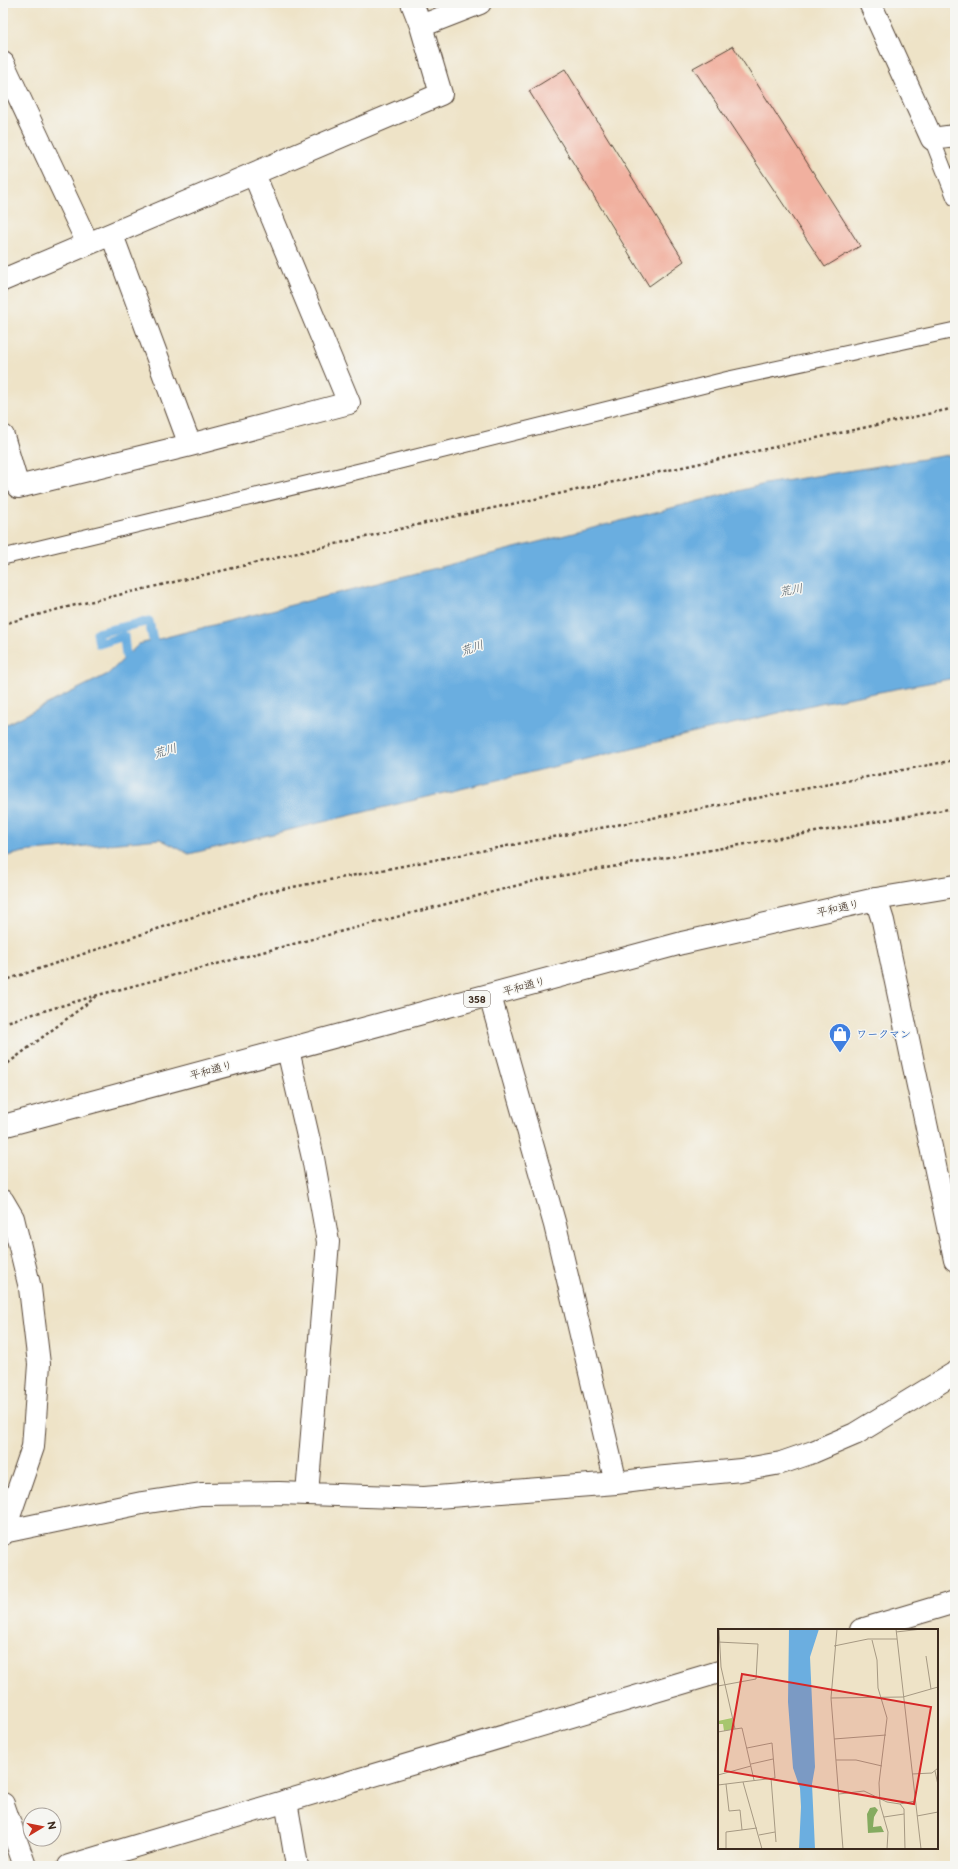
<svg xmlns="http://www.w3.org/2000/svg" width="958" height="1869" font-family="'Balsamiq Sans','Klee One',sans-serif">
  <rect width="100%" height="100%" fill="#f6f6f2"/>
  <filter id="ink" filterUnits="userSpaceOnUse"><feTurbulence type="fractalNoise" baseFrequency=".025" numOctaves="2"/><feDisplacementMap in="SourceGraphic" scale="8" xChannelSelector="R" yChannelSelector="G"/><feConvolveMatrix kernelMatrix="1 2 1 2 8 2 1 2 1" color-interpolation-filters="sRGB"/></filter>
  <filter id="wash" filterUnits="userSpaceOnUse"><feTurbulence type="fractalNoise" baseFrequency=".012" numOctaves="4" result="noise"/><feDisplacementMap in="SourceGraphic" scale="16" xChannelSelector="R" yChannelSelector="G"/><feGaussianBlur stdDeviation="0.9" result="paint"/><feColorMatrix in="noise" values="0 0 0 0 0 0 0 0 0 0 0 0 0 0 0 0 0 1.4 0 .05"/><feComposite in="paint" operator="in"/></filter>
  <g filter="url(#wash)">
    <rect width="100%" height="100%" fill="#eee3c7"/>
    <path fill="#6baee0" stroke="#536c7f" d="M955,454V678L820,703L189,854L160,839L24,852L3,857V726L108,674L139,644L765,484Z"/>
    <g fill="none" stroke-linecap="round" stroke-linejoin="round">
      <path stroke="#6baee0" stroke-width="9" d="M126,656L124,636L99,644L97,633L149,621L153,640"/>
    </g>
    <g id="blocks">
      <path fill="#f1b09f" d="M733,46L860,246L825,267L693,68Z
        M565,69L684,261L649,286L529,91Z"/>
    </g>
  </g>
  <g filter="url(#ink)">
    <use href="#blocks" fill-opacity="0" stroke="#564637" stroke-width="1"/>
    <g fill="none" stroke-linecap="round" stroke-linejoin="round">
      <g stroke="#564637" stroke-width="17">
        <path id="lane" d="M932,139L955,198
          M3,557L376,467L729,379L955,330"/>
      </g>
      <g stroke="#564637" stroke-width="24">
        <path id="street" d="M412,3L421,26L480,3
          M870,3L932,139L955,136
          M3,63L88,244
          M112,235L190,445
          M3,280L441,94L421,26
          M3,436L18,487L190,445L349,403L254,174
          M876,899L883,921L955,1260
          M490,996L555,1225L616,1483
          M288,1050L313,1158L328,1242L307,1494
          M3,1201L13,1218L30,1288L39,1364L33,1447L3,1534
          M3,1532L142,1503L201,1494L279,1493L424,1498L616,1483L655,1478L741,1470L781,1463L813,1452L855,1434L955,1373
          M286,1801L297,1866
          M3,1804L25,1866"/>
      </g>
      <g stroke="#564637" stroke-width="24">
        <path id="secondary" d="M861,1630L955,1602
          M69,1866L719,1672"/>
      </g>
      <g stroke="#564637" stroke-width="24">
        <path id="highway" d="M3,1126L682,943L876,899L955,886"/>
      </g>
      <path stroke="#564637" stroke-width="2.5" stroke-dasharray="3 3" stroke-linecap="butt" d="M3,624L63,608L438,520L955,408
        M3,981L267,892L955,760
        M3,1023L98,995L542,879L955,808
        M3,1067L97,996"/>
      <use href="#lane" stroke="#fff" stroke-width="15"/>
      <use href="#street" stroke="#fff" stroke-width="22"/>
      <use href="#secondary" stroke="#fff" stroke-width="22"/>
      <use href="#highway" stroke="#fff" stroke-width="22"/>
    </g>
  </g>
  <defs>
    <g id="shop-pin" transform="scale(1.15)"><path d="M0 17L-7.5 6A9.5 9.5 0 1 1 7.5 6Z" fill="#3f7fe0" stroke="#f6f6f2"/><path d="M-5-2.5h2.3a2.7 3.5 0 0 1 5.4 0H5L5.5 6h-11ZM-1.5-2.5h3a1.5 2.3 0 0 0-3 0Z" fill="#fff"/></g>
  </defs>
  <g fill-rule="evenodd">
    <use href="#shop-pin" x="840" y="1034"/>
  </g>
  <g text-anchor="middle" stroke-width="3" stroke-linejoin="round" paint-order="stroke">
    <rect fill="#f6f6f2" stroke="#73675e" stroke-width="1" x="464" y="991" width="26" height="16" rx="3"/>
    <g font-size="10" font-weight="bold" fill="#3b2a1e">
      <text x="477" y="1003">358</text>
    </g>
    <g font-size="11" fill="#3b2a1e" stroke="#f6f6f2">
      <text transform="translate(838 908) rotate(-13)" y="4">平和通り</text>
      <text transform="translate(524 986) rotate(-15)" y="4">平和通り</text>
      <text transform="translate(211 1070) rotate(-15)" y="4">平和通り</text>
    </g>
    <g font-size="11" font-weight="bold" fill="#366cbe" stroke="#f6f6f2" text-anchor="start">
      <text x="856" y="1038">ワークマン</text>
    </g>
    <g font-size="12" font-style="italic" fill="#4c5862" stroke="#f6f6f2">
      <text transform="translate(791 590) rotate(-10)" y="4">荒川</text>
      <text transform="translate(472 648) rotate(-19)" y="4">荒川</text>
      <text transform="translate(165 751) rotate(-17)" y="4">荒川</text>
    </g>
  </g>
  <g transform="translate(718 1629)">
    <rect width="220" height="220" fill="#eee3c7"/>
    <path d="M14,89L16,100L6,102L5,95H0V92Z" fill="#a7c66d"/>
    <path d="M157,178L160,181L156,188L155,198L163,197L166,203L150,204L149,185L152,179Z" fill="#85ab60"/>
    <path d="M71,0H101L92,28L97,138L94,155L97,220H81L83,178L82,159L75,139L70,73Z" fill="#6baee0"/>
    <path fill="none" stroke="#a69983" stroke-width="1" d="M119,0L113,69L125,220M178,0L203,220M178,3L204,0M154,11L159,31L160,59L169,89L161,154L162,175L170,203L169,220M0,13L40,15L38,50L0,57M116,17L150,10H179M208,27L213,60M113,69L185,68L220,58M17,100L24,99L36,151M0,103L17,100L3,38L1,0M116,110L168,106M118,131H138L164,137M33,135L55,130M217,142L220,156M194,145L214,144L220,139M0,146L33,137M53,149L58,213M25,153L44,220M8,155L11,182L22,181L24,201M0,156L57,149L54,114L29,119M121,165L146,162L169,173L182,175L197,172M182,175L186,180L187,220M199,187L220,183M166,188L186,185M41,206L57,203M8,220V203L39,199"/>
    <path fill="#d62828" fill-opacity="0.15" stroke="#d62828" stroke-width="2" d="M24,45L213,78L196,175L7,142Z"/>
    <rect width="220" height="220" fill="none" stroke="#3b2a1e" stroke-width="2"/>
  </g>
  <rect width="958" height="1869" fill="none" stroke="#f6f6f2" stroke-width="16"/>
  <g transform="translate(42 1827) rotate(80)"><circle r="19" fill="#f6f6f2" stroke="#aba49d"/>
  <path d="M0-3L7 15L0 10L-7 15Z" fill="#c8321e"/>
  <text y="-6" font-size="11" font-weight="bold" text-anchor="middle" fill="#3b2a1e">N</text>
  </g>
</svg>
